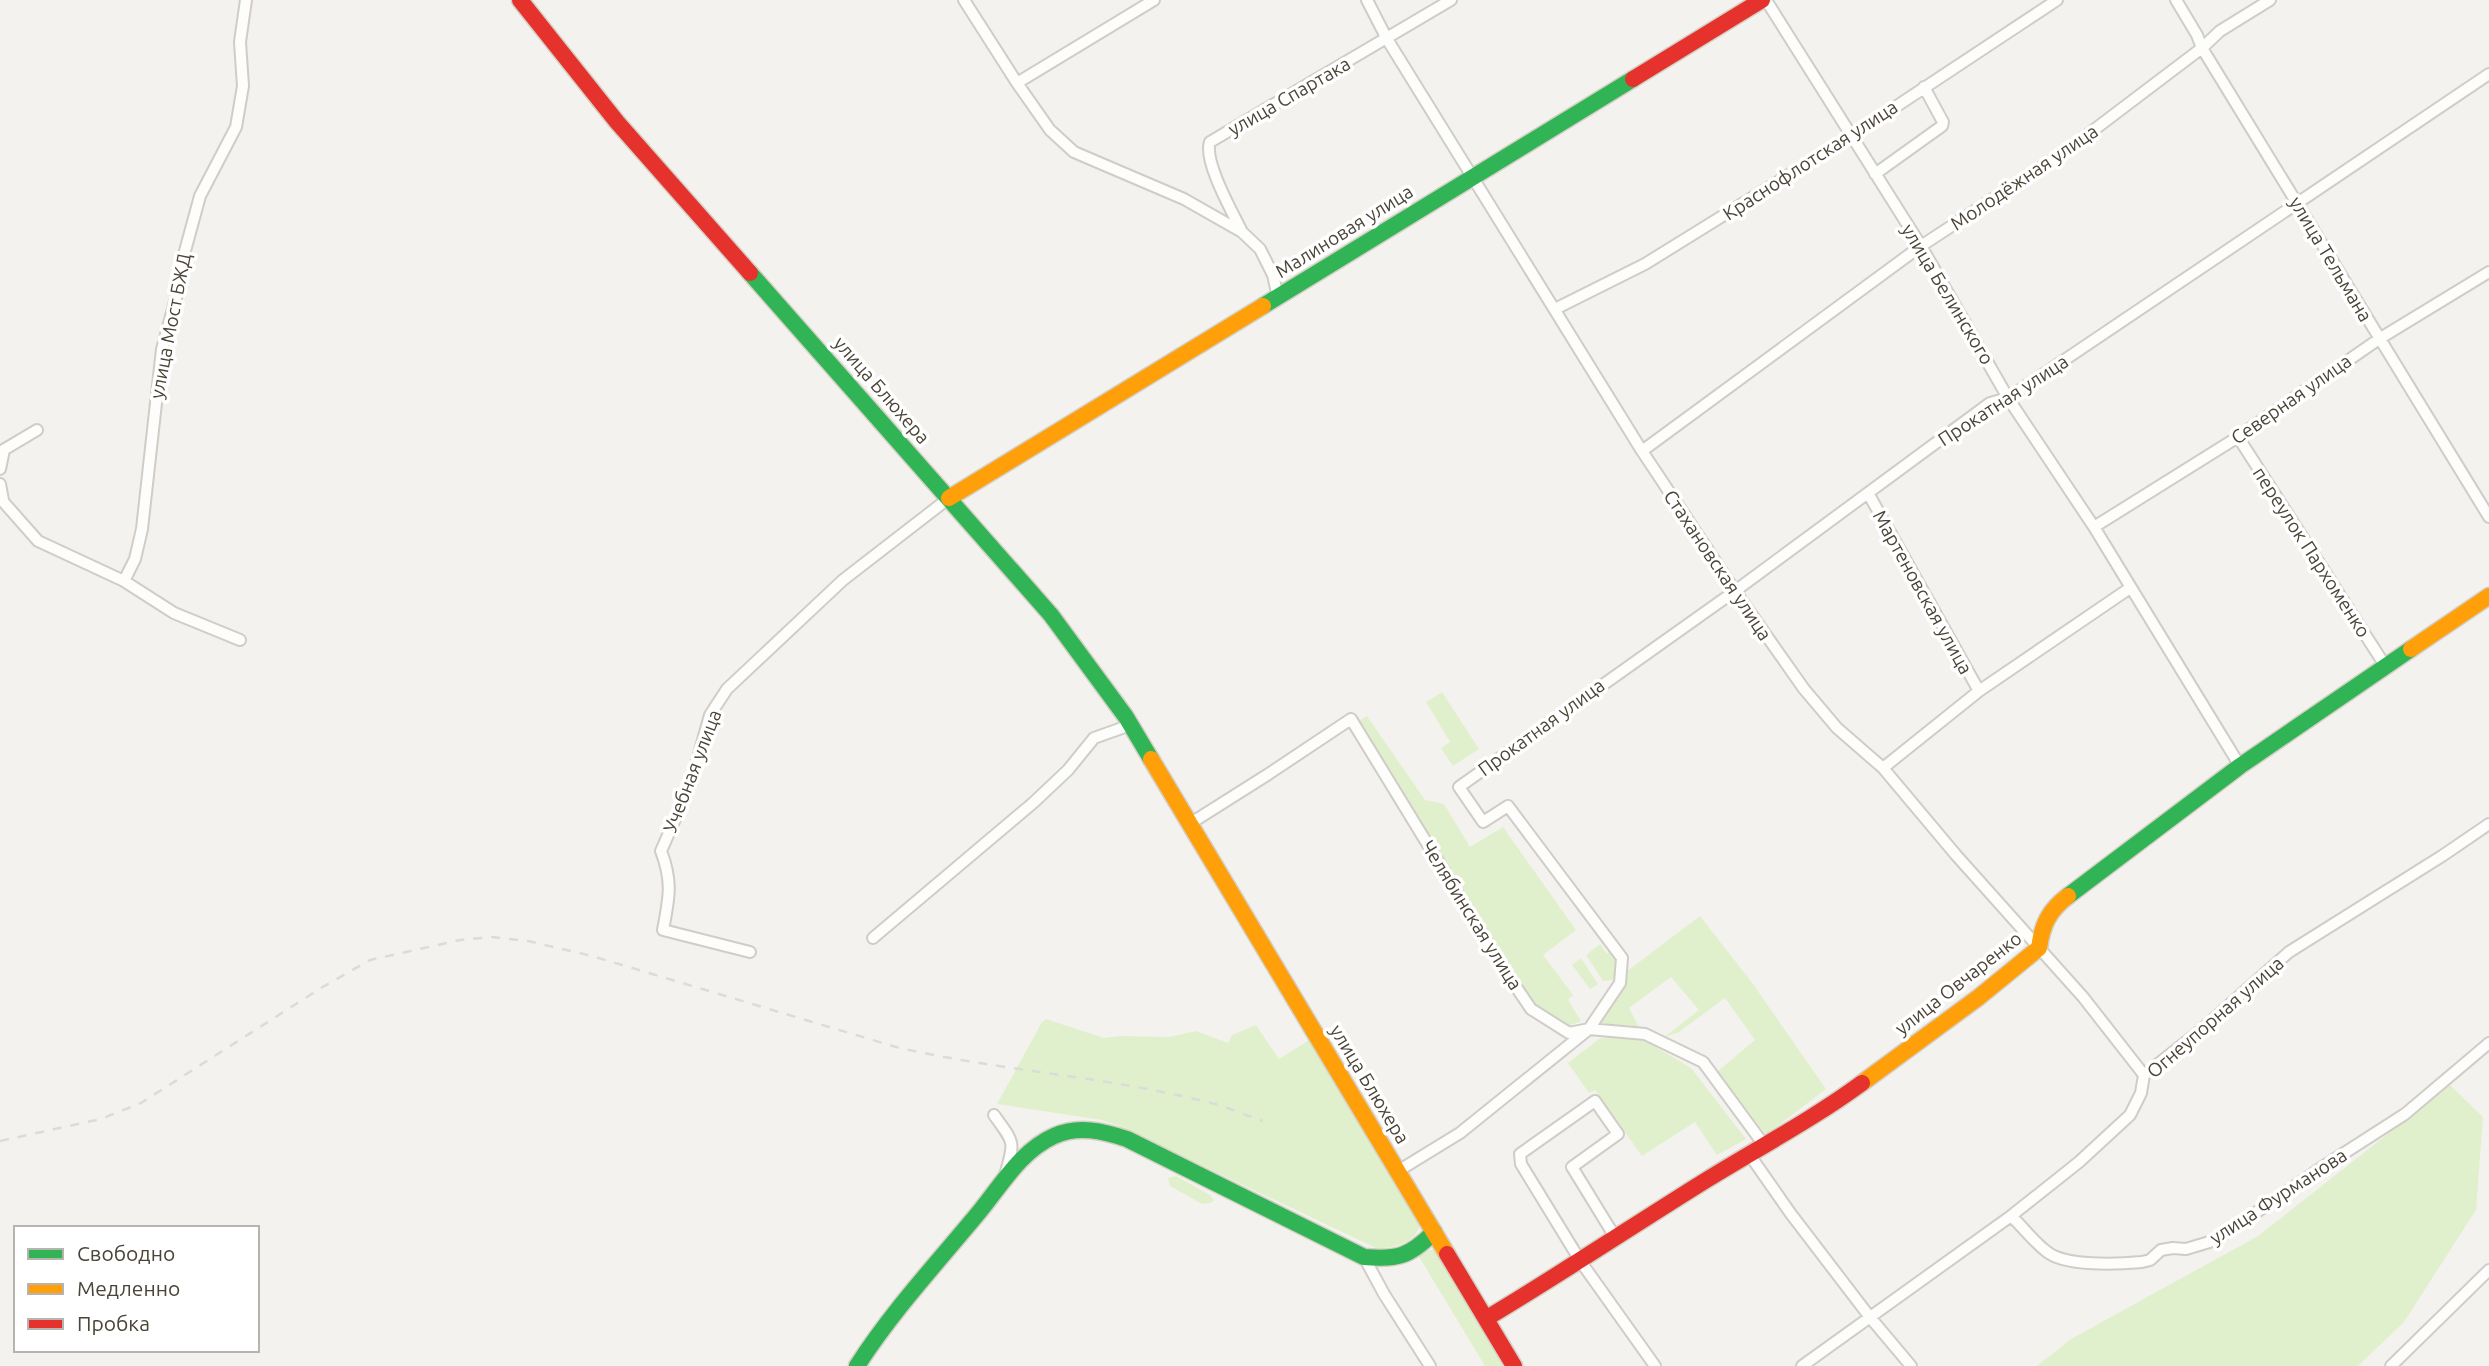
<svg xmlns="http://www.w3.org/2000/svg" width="2489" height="1366" font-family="Ubuntu,sans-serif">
  <rect width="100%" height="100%" fill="#f3f2ee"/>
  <path fill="#e1f0cc" d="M1442,692L1479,749L1453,766L1441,748L1450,742L1426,702Z
    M1367,716L1425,800L1444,804L1470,847L1503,827L1576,930L1543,955L1573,995L1568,1000L1581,1021L1566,1027L1532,1005L1416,813L1357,722Z
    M1700,916L1753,984L1826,1089L1766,1135L1718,1071L1755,1040L1725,998L1679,1032L1663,1038L1699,1010L1671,977L1629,1008L1641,1031L1603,1026L1601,1021L1623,987L1626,972Z
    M1600,944L1607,954L1612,950C1619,960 1616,970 1614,980L1603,981L1586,955Z
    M1581,958L1598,984L1590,989L1572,965Z
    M1046,1019L1104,1038L1120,1036L1169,1037L1196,1031L1228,1043L1232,1035L1256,1025L1279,1059L1311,1039L1421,1221C1417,1243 1395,1248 1376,1248L1119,1126L1102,1120L997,1104L1042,1022Z
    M1613,1035L1646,1041L1691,1068L1746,1139L1717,1155L1695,1122L1642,1156L1595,1090L1589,1093L1568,1063L1599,1039Z
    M2450,1085L2483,1117L2476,1210L2404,1322L2358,1366H2037L2071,1339L2258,1236Z
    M1176,1176L1210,1195L1214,1200L1211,1203L1202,1204L1170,1186L1168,1178Z
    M1426,1250H1436L1506,1366H1485L1418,1255Z"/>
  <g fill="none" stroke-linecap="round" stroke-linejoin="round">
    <g stroke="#d0cdc8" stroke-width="14">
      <path id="street" d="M964,0L1017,83L1050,130L1074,152L1184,199L1242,232L1260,249L1273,275L1278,297
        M1367,0L1387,39L1642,451L1735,591L1804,689L1837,728L1883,768L1956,855L2083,997L2144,1075
        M1766,0L1921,246L2008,398L2094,527L2240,766
        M2176,0L2197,35L2202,48L2489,517
        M1017,83L1154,0
        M1875,174L1942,126L1943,122L1924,87
        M1242,232C1233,213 1203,161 1210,142L1451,0
        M1555,309L1645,264L1850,137L2057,0
        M2238,437L2386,667
        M1642,451L1921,246L2066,151L2202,48L2220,31L2270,0
        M0,452L37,430
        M0,469L4,450
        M0,484L3,500
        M1868,493L1979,691
        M0,498L38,541L124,581L135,559L142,529L162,349L176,298L185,251L200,196L236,127L243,86L240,42L246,0
        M2094,527L2238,437L2379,339L2489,272
        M124,581L174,613L240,640
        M1883,768L1979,691L2130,588
        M1191,823L1267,775L1351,719L1502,966L1531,1009L1569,1033L1589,1029L1645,1034L1703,1062L1764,1145
        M873,938L1033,803L1068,770L1094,738L1122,728L1130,722
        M750,952L663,930C669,898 673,882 661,851L691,783L710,715L727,689L843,580L949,498
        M994,1115C1015,1144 1015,1141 1005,1175
        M1749,1154L1791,1214L1869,1316L1911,1366
        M1398,1171L1460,1133L1589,1029L1620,983L1622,958L1508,806L1483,822L1459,787L1735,591L1990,403L2008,398L2489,74
        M2011,1216C2023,1227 2033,1241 2046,1251C2064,1267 2119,1264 2142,1262L2150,1260L2161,1250L2173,1248L2186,1249L2216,1240L2321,1168L2405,1114L2489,1043
        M1615,1237L1572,1167L1618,1134L1595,1101L1520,1154L1521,1164L1581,1262L1655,1366
        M1364,1257L1384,1294L1430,1366
        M1802,1366L2011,1216L2079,1162L2130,1115L2141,1093L2144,1075L2200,1031L2289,952L2442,856L2489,824
        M2391,1366L2489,1270"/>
    </g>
    <g stroke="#d4cfc4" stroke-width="19">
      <path id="fast" d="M750,273L1051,615L1126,717L1151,759
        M1263,306L1633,79
        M2068,896L2240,766L2411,649
        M857,1366C893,1310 938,1262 980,1211C1002,1184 1021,1151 1054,1136C1078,1125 1103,1131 1127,1139L1364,1257C1398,1260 1410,1256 1434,1232"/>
    </g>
    <g stroke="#d4cfc4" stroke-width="19">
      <path id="slow" d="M949,498L1263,306
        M2411,649L2489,596
        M1151,759L1447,1254
        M1862,1083L1979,997L2039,948C2042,925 2049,910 2068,896"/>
    </g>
    <g stroke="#d4cfc4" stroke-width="19">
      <path id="jam" d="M520,0L617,122L750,273
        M1633,79L1762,0
        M1447,1254L1514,1366
        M1487,1318C1562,1273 1634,1225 1708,1179C1760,1147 1813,1119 1862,1083"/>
    </g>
    <use href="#street" stroke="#fdfdfc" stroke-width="10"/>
    <use href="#fast" stroke="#30b455" stroke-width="16"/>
    <use href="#slow" stroke="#ff9f0a" stroke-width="16"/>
    <use href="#jam" stroke="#e5322d" stroke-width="16"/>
    <path stroke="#dbdbda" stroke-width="2.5" stroke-dasharray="9 9" stroke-linecap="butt" d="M0,1141L101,1119L141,1103L321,988L370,960L460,940L492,937L528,941L592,956L896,1047C999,1071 1105,1076 1207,1102C1226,1106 1244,1115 1263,1121"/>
  </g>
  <g text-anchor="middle" stroke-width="7" stroke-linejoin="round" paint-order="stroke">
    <g font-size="19" fill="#4c4437" stroke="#fff">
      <text transform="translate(1289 96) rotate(-30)" y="7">улица Спартака</text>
      <text transform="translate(1810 160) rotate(-33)" y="7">Краснофлотская улица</text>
      <text transform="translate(2024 177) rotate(-34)" y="7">Молодёжная улица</text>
      <text transform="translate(1344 231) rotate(-32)" y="7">Малиновая улица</text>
      <text transform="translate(2331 259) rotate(59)" y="7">улица Тельмана</text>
      <text transform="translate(1948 294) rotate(59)" y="7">улица Белинского</text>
      <text transform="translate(170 326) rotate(-79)" y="7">улица Мост БЖД</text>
      <text transform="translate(882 390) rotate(49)" y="7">улица Блюхера</text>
      <text transform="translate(2291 399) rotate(-35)" y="7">Северная улица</text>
      <text transform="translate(2003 400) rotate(-33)" y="7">Прокатная улица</text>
      <text transform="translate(2312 552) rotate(57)" y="7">переулок Пархоменко</text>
      <text transform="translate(1718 565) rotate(56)" y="7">Стахановская улица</text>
      <text transform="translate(1923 592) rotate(61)" y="7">Мартеновская улица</text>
      <text transform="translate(1541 727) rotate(-36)" y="7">Прокатная улица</text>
      <text transform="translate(692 771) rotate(-69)" y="7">Учебная улица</text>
      <text transform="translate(1472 915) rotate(58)" y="7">Челябинская улица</text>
      <text transform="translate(1958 983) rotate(-38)" y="7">улица Овчаренко</text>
      <text transform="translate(2215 1017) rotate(-41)" y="7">Огнеупорная улица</text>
      <text transform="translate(1370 1084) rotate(59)" y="7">улица Блюхера</text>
      <text transform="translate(2278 1196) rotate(-33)" y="7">улица Фурманова</text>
    </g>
  </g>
  <rect x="14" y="1226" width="245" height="126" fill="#ffffff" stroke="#b7b4af" stroke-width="2"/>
  <rect x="28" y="1249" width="35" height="10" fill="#30b455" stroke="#b7b4af" stroke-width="2"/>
  <text x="77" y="1261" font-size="21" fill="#4c4437">Свободно</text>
  <rect x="28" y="1284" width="35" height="10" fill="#ff9f0a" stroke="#b7b4af" stroke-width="2"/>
  <text x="77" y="1296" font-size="21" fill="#4c4437">Медленно</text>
  <rect x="28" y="1319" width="35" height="10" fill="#e5322d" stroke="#b7b4af" stroke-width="2"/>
  <text x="77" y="1331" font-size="21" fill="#4c4437">Пробка</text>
</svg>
